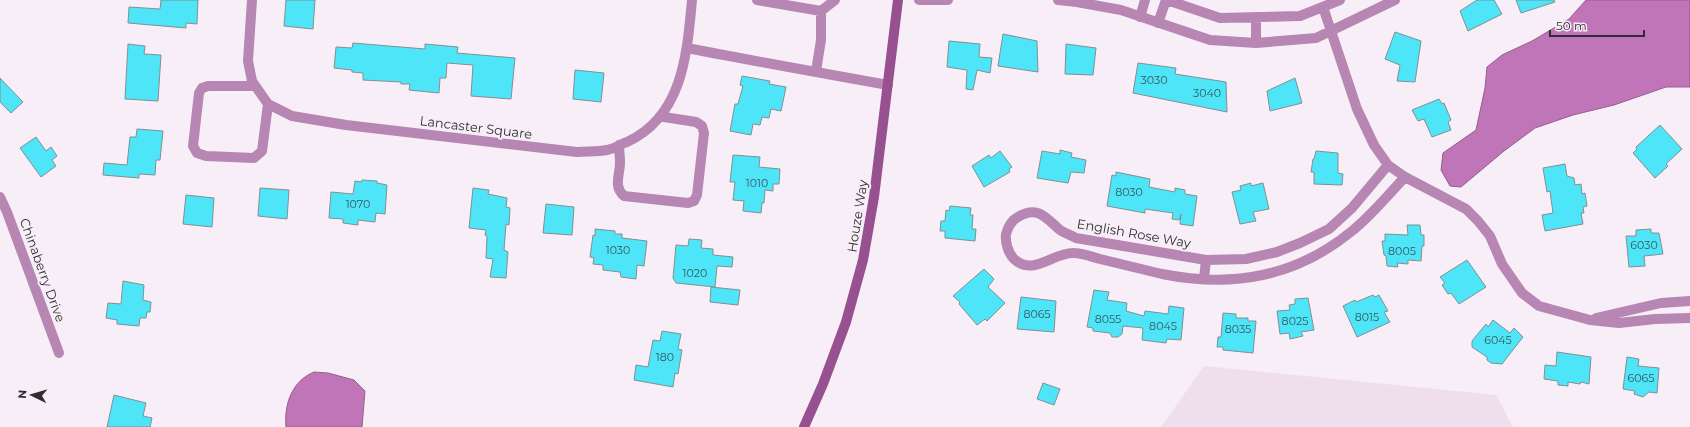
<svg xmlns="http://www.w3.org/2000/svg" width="1690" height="427" font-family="Montserrat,sans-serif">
  <rect width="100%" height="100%" fill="#f8eef7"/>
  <path fill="#efdfed" d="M1204,366L1496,395L1513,427H1161Z"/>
  <path fill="#bf75b7" stroke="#945f8e" d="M1586,0H1690V87H1666L1614,105L1573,115L1535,128L1504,151L1461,187L1450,186L1441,170L1443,153L1476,130L1485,88L1487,67L1502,55L1532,41L1569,19Z
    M314,372L328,373L354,380L365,391L362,427H286C284,404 292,381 314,372Z"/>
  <path fill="#4de5f7" stroke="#829092" d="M161,0H198L197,24L186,23V28L128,23L129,7L160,9Z
    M286,0H315L313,29L284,26Z
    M1477,0H1494L1502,14L1468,31L1460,11Z
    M1516,0H1554L1555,2L1521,13Z
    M1395,32L1421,41L1415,82L1397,81L1400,65L1385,59Z
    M1003,34L1037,41L1038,72L998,66Z
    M949,41L980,44L979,57L992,58L990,73L977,70L973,90L966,89L967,70L947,67Z
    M353,43L425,49V44L458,47L457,53L515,58L511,99L471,96L473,65L447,63L446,78H440L439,93L409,90L410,84H401V82L363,80V73L352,72V70L334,68L336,47L352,48Z
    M128,44L145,46L144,54L161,55L158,101L125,99Z
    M1066,44L1096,48L1093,75L1065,74Z
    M1138,63L1176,68L1175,74L1226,82L1227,112L1133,93Z
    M575,70L604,73L601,102L573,99Z
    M742,76L770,81L769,84L786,87L781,111L771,109L769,118L762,117L760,125L753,124L751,135L730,131L735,104H738L743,86L740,85Z
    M0,78L23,102L11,113L0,102Z
    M1295,78L1302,103L1270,111L1267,91Z
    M1439,99L1442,104L1444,103L1451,120L1448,122L1451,130L1432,137L1424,119L1418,121L1412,110Z
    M1660,125L1682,149L1666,164L1668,166L1655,178L1633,153L1637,149L1636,147Z
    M137,129L163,131L160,160H156L155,175L139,174V178L103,175L104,163L127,165L130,137H136Z
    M36,137L46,151L51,147L57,156L52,160L56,166L41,177L20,148Z
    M1060,150L1072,153L1071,157L1086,160L1084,173L1071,172L1068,183L1037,178L1042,151L1060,154Z
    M1000,151L1012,167L1009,169L1010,172L984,187L972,166L989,155L991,158Z
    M1316,151L1338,153V173L1343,174L1342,185L1314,184V172H1311L1313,159H1314Z
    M733,155L760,157L759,167L780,169L779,184H773V191L765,190L764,203H762L761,213L743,211L744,201L733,200L735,182H730Z
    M1565,164L1567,176L1574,178L1575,185L1581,184L1582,194L1585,193L1587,206L1583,207L1584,213H1581L1583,224L1545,231L1542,215L1553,213L1550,191L1547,192L1543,168Z
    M1116,172L1150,179L1149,187L1175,192V188L1185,190V194L1197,196L1193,226L1180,224L1181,214L1179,220L1172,219L1173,213L1145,209V213L1107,206L1112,175L1116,176Z
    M362,180L377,181V183L387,185L385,214L376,213L375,222L358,220V225L343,223V219L329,218L331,192L353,194L355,181L361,182Z
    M1251,183V186L1263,183L1269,209L1253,212L1256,221L1240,224L1232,192L1241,190L1240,186Z
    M260,188L289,190L287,219L258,216Z
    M473,188L489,190L488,194L507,198L506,207L510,208L509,225L506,224L504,250L508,252L506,278L490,277L493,259L486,258L487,236L485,235L486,230L469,228Z
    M186,195L214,198L212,227L183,224Z
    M546,204L574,207L572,235L543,233Z
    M950,206L971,208L970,215H973L972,229H976L975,241L945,238V231H940L941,221H945L946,210L949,211Z
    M1407,225H1420L1421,235H1424V246H1422L1421,261L1408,260V264L1397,263L1398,267L1387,266L1386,256L1384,255L1382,241H1385V234L1408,235Z
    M595,229L615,231V234H622V238L647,241L644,266L637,265L636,279L621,277L620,272L603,270V265L593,264L594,258L590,257L593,235L595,236Z
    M1651,229V233H1659L1663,254L1644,256L1645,266L1629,267L1626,236H1636V230Z
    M689,239L702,240L701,248L713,249V255L733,257L732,267L717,266L715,287L676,283L673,278L676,245L688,246Z
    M1467,260L1486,287L1459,304L1451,293L1448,294L1442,285L1445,283L1440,277Z
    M984,269L994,279L988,287L1005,303L987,321L985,319L977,325L959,304L960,302L953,296Z
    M123,281L144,285L143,300L151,302L150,312H147L146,318H140L139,326L117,324V320L106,318L108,303L121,304Z
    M711,287L740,290L738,305L710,302Z
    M1094,290L1109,292L1107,300L1127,303L1126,311L1144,316L1145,311L1168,314L1169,306L1184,308L1181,340L1167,339L1166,343L1142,340L1143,328L1123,326L1122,334L1118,337H1112L1110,333L1093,331V328L1087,327Z
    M1373,295L1375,297L1379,295L1388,311L1384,312L1390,322L1357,337L1343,306L1355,300L1356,302Z
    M1021,297L1056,301L1054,332L1017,329Z
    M1308,298L1314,330L1301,332L1303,336L1290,339L1289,333L1280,334L1277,311L1290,310L1289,305L1295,304V299Z
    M1223,313L1236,314V318H1248V321H1256L1253,353L1223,350V347H1217L1218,337H1221Z
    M1493,320L1510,333L1514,328L1523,337L1502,364L1491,363L1487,360V357L1472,347V341L1486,324L1488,327Z
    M662,331L681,334L678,349L682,350L678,374L675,373L673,387L634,380L636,365L648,367L653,340L660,341Z
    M1557,352L1591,357L1589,384L1581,382L1580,384L1568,382V386L1558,385V381L1544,379L1545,365L1556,366Z
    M1627,357L1639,359L1638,366L1659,368L1657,393L1649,392L1643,397L1634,394L1635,391L1623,389Z
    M1043,383L1060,389L1054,405L1037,399Z
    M114,395L146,403L143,416L152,418L150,427H107Z"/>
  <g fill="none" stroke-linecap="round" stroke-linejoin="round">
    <path stroke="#b786b2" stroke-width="10" d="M252,0L248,61L252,81L268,104L292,116L346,125L577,152C587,151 597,152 607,150C614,149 621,144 627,142C683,116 687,54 692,0
      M757,0L821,11L835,0
      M919,0H948
      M1058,0L1077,2L1121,10L1210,40L1256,43L1316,38L1395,0
      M1167,0L1220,18L1300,16L1340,0
      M1323,7L1357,109L1374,145L1388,165L1405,177L1466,209L1478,221L1490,236L1502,264L1522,293L1539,306L1590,320L1619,323L1655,319L1690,318
      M1140,17L1145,0
      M1256,17V43
      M1158,23L1166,0
      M687,48C754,61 821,73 888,85
      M816,71L821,40V11
      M255,86H208L202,88L199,93L193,146L197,153L206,156L254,158L262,151L268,104
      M619,145C619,151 620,156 620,162C620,176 613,186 624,196L688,203L694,201L697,195L704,133L702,126L696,122L664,117L661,115
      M1388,165L1352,208L1329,229L1300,243L1277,252L1246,259L1206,260L1076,238C1071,235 1064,233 1060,230C1046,218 1038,205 1018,217C1012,220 1008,227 1006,234C1005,242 1008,253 1014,259C1034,277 1053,252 1074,253C1082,253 1092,257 1100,259C1121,264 1141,269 1162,274C1233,288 1296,277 1352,231C1371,216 1388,195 1405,177
      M0,197L7,212L59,353
      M1204,279L1206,260
      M1596,318L1661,303L1690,301"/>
    <path stroke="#975191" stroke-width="10" d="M804,427L823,384L846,322L863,260L874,197L898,0"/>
  </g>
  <g text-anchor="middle" stroke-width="4" stroke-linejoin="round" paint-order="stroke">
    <g font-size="11" fill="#375a61">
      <text x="1154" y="84">3030</text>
      <text x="1207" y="97">3040</text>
      <text x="757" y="187">1010</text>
      <text x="1129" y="196">8030</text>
      <text x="358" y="208">1070</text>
      <text x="1644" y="249">6030</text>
      <text x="618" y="254">1030</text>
      <text x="1402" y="255">8005</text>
      <text x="695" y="277">1020</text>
      <text x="1037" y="318">8065</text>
      <text x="1367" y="321">8015</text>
      <text x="1108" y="323">8055</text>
      <text x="1295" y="325">8025</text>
      <text x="1163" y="330">8045</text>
      <text x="1238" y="333">8035</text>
      <text x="1498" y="344">6045</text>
      <text x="665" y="361">180</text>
      <text x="1641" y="382">6065</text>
    </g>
    <g font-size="13" fill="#302c2f" stroke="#f8eef7">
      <text transform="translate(476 127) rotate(7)" y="5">Lancaster Square</text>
      <text transform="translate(857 216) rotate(-81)" y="5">Houze Way</text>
      <text transform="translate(1134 233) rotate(10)" y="5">English Rose Way</text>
      <text transform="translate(43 270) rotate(70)" y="5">Chinaberry Drive</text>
    </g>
  </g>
  <g transform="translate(32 395) rotate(275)" stroke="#f8eef7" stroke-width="3" paint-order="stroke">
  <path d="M0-3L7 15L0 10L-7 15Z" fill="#302c2f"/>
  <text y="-6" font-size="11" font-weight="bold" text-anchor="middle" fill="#302c2f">N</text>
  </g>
  <path d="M1550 30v6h94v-6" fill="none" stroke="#302c2f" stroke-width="2"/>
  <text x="1556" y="30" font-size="12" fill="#302c2f" stroke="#f8eef7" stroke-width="3" paint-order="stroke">50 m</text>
</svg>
